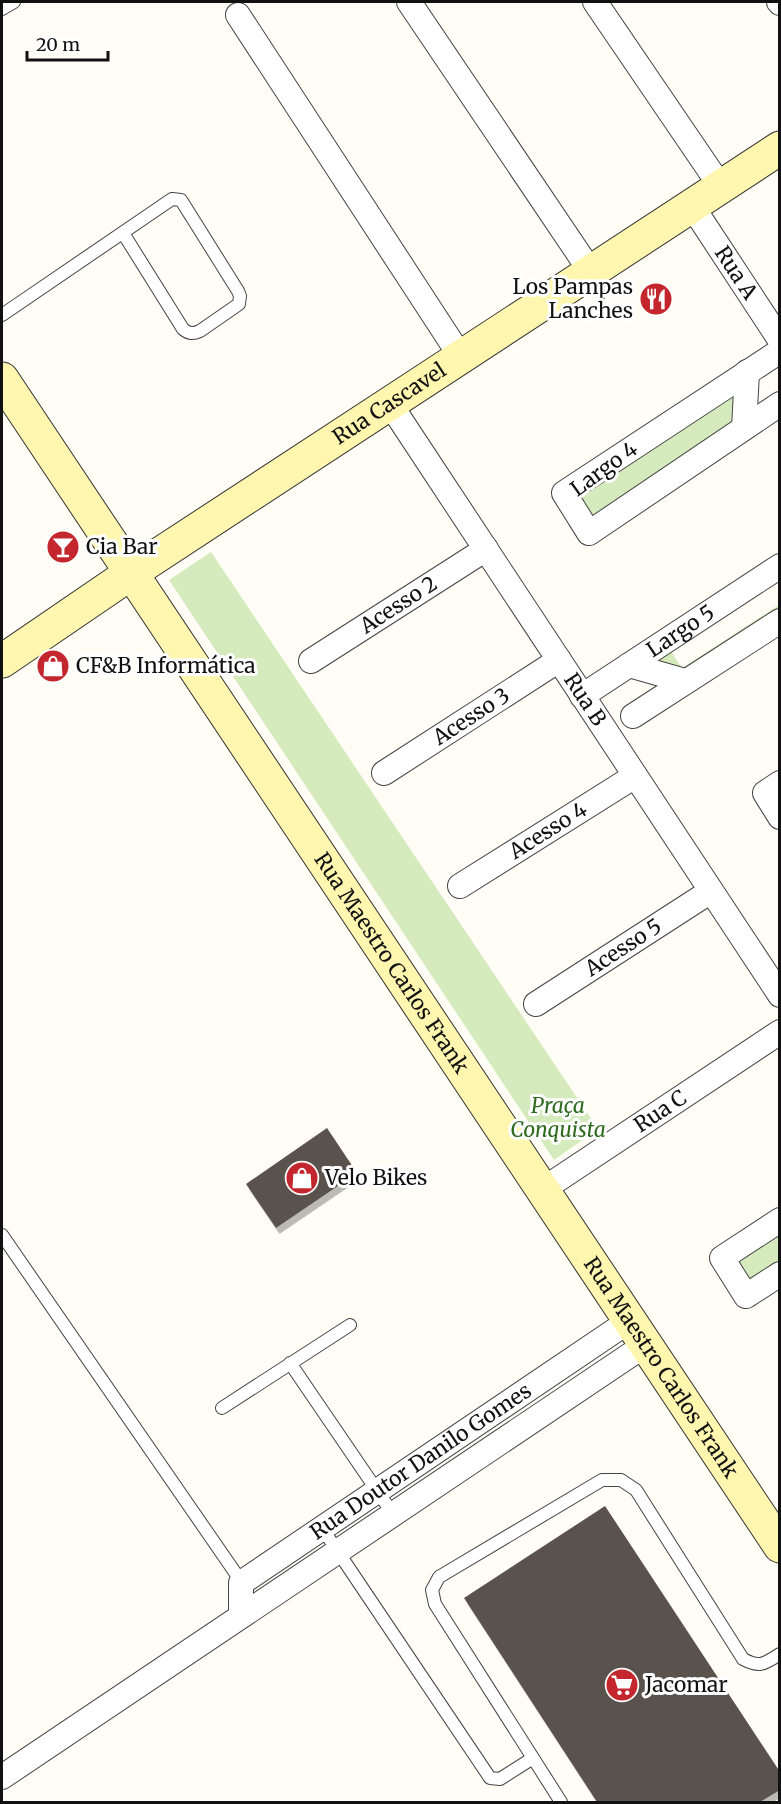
<svg xmlns="http://www.w3.org/2000/svg" width="781" height="1804" font-family="Merriweather,serif">
  <defs>
    <filter id="shadow"><feDropShadow dx="3.5" dy="6" stdDeviation="0" flood-color="#0004"/></filter>
  </defs>
  <rect width="100%" height="100%" fill="#fffdf5"/>
  <path fill="#d5ebbd" d="M734,392L731,426L591,519L576,496Z
    M211,552L598,1129L554,1160L169,580Z
    M779,605V613L685,675L646,663L669,648L682,668Z
    M779,1229V1264L747,1285L731,1260Z"/>
  <path fill="#5a524d" filter="url(#shadow)" d="M327,1128L357,1173L276,1228L246,1184Z
    M605,1506L780,1772V1790L760,1802H597L464,1598Z"/>
  <g fill="none" stroke-linecap="round" stroke-linejoin="round">
    <g stroke="#444" stroke-width="14">
      <path id="lane" d="M2,9L14,2
        M2,315L172,199L181,200L238,291L240,296L239,304L200,331C193,334 189,334 183,329L123,233
        M2,1235L243,1584
        M290,1363L393,1514
        M222,1408L350,1325
        M322,1528L490,1778L500,1779L533,1758
        M561,1802L435,1604L432,1590L439,1577L602,1480H621L636,1490L743,1659C760,1668 764,1664 780,1654"/>
    </g>
    <g stroke="#444" stroke-width="26">
      <g id="street">
        <path d="M409,2L591,272"/>
        <path d="M595,2L721,187"/>
        <path d="M779,2L780,3"/>
        <path d="M238,15L461,357"/>
        <path id="s1" d="M692,206L780,340"/>
        <path d="M780,351L564,493L589,533L780,404"/>
        <path id="s2" d="M390,404L780,995"/>
        <path d="M744,428L747,372"/>
        <path id="s3" d="M311,661L486,549"/>
        <path d="M629,665L685,681"/>
        <path id="s4" d="M582,696L780,566"/>
        <path d="M633,716L780,621"/>
        <path id="s5" d="M384,773L559,660"/>
        <path d="M780,783L765,793L780,817"/>
        <path id="s6" d="M460,886L635,776"/>
        <path id="s7" d="M536,1004L711,891"/>
        <path id="s8" d="M542,1190L780,1032"/>
        <path d="M780,1220L722,1258L746,1296L780,1274"/>
        <path id="s9" d="M241,1616V1583L629,1321"/>
        <path d="M2,1777L645,1345"/>
      </g>
    </g>
    <g stroke="#333" stroke-width="35">
      <g id="secondary">
        <path id="s10" d="M2,379L780,1546"/>
        <path id="s11" d="M2,661L131,573L780,148"/>
      </g>
    </g>
    <use href="#lane" stroke="#fff" stroke-width="12"/>
    <use href="#street" stroke="#fff" stroke-width="24"/>
    <use href="#secondary" stroke="#fff6b0" stroke-width="33"/>
  </g>
  <defs>
    <g id="restaurant-disc" transform="scale(1.725)"><circle r="9.5" fill="#c4262e" stroke="#fff"/><path d="M-5-6h1v4h1v-4h1v4h1v-4h1v5L-1.5 .5V6h-2V.5L-5-1ZM5-6V6H3V1.5H1.5Q1.5-4 5-6Z" fill="#fff"/></g>
    <g id="bar-disc" transform="scale(1.725)"><circle r="9.5" fill="#c4262e" stroke="#fff"/><path d="M-6-5H6L.8 .8V4.5H3.5V6h-7V4.5H-.8V.8Z" fill="#fff"/></g>
    <g id="shop-disc" transform="scale(1.725)"><circle r="9.5" fill="#c4262e" stroke="#fff"/><path d="M-5-2.5h2.3a2.7 3.5 0 0 1 5.4 0H5L5.5 6h-11ZM-1.5-2.5h3a1.5 2.3 0 0 0-3 0Z" fill="#fff"/></g>
    <g id="supermarket-disc" transform="scale(1.725)"><circle r="9.5" fill="#c4262e" stroke="#fff"/><path d="M-6-5.5h2.5l.6 2H6L4.5 2H-2.5L-4.4-4H-6ZM-1.5 3.2a1.3 1.3 0 1 0 .1 0ZM3 3.2a1.3 1.3 0 1 0 .1 0Z" fill="#fff"/></g>
  </defs>
  <g fill-rule="evenodd">
    <use href="#restaurant-disc" x="656" y="299"/>
    <use href="#bar-disc" x="63" y="547"/>
    <use href="#shop-disc" x="53" y="666"/>
    <use href="#shop-disc" x="302" y="1178"/>
    <use href="#supermarket-disc" x="622" y="1685"/>
  </g>
  <g text-anchor="middle" stroke-width="6" stroke-linejoin="round" paint-order="stroke">
    <g font-size="21" fill="#111" stroke="#fff">
      <text dy="7" stroke="none"><textPath href="#s1" startOffset="80">Rua A</textPath></text>
      <text dy="7" stroke="none"><textPath href="#s11" startOffset="465">Rua Cascavel</textPath></text>
      <text transform="translate(604 469) rotate(-36)" y="7">Largo 4</text>
      <text dy="7" stroke="none"><textPath href="#s3" startOffset="104">Acesso 2</textPath></text>
      <text dy="7" stroke="none"><textPath href="#s4" startOffset="118">Largo 5</textPath></text>
      <text dy="7" stroke="none"><textPath href="#s2" startOffset="354">Rua B</textPath></text>
      <text dy="7" stroke="none"><textPath href="#s5" startOffset="104">Acesso 3</textPath></text>
      <text dy="7" stroke="none"><textPath href="#s6" startOffset="104">Acesso 4</textPath></text>
      <text dy="7" stroke="none"><textPath href="#s7" startOffset="104">Acesso 5</textPath></text>
      <text dy="7" stroke="none"><textPath href="#s10" startOffset="702">Rua Maestro Carlos Frank</textPath></text>
      <text dy="7" stroke="none"><textPath href="#s8" startOffset="142">Rua C</textPath></text>
      <text dy="7" stroke="none"><textPath href="#s10" startOffset="1188">Rua Maestro Carlos Frank</textPath></text>
      <text dy="7" stroke="none"><textPath href="#s9" startOffset="250">Rua Doutor Danilo Gomes</textPath></text>
    </g>
    <g font-size="21" fill="#111" stroke="#fff" text-anchor="start">
      <text x="633" y="294" text-anchor="end">Los Pampas<tspan x="633" dy="24">Lanches</tspan></text>
      <text x="86" y="554">Cia Bar</text>
      <text x="76" y="673">CF&amp;B Informática</text>
      <text x="325" y="1185">Velo Bikes</text>
      <text x="645" y="1692">Jacomar</text>
    </g>
    <g font-size="21" font-style="italic" fill="#2f6b1f" stroke="#fff">
      <text x="558" y="1113">Praça<tspan x="558" dy="24">Conquista</tspan></text>
    </g>
  </g>
  <rect width="781" height="1804" fill="none" stroke="#111111" stroke-width="6"/>
  <path d="M27 51v9h81v-9" fill="none" stroke="#111111" stroke-width="3"/>
  <text x="36" y="51" font-size="18" fill="#111111" stroke="#ffffff" stroke-width="4.5" paint-order="stroke">20 m</text>
</svg>
